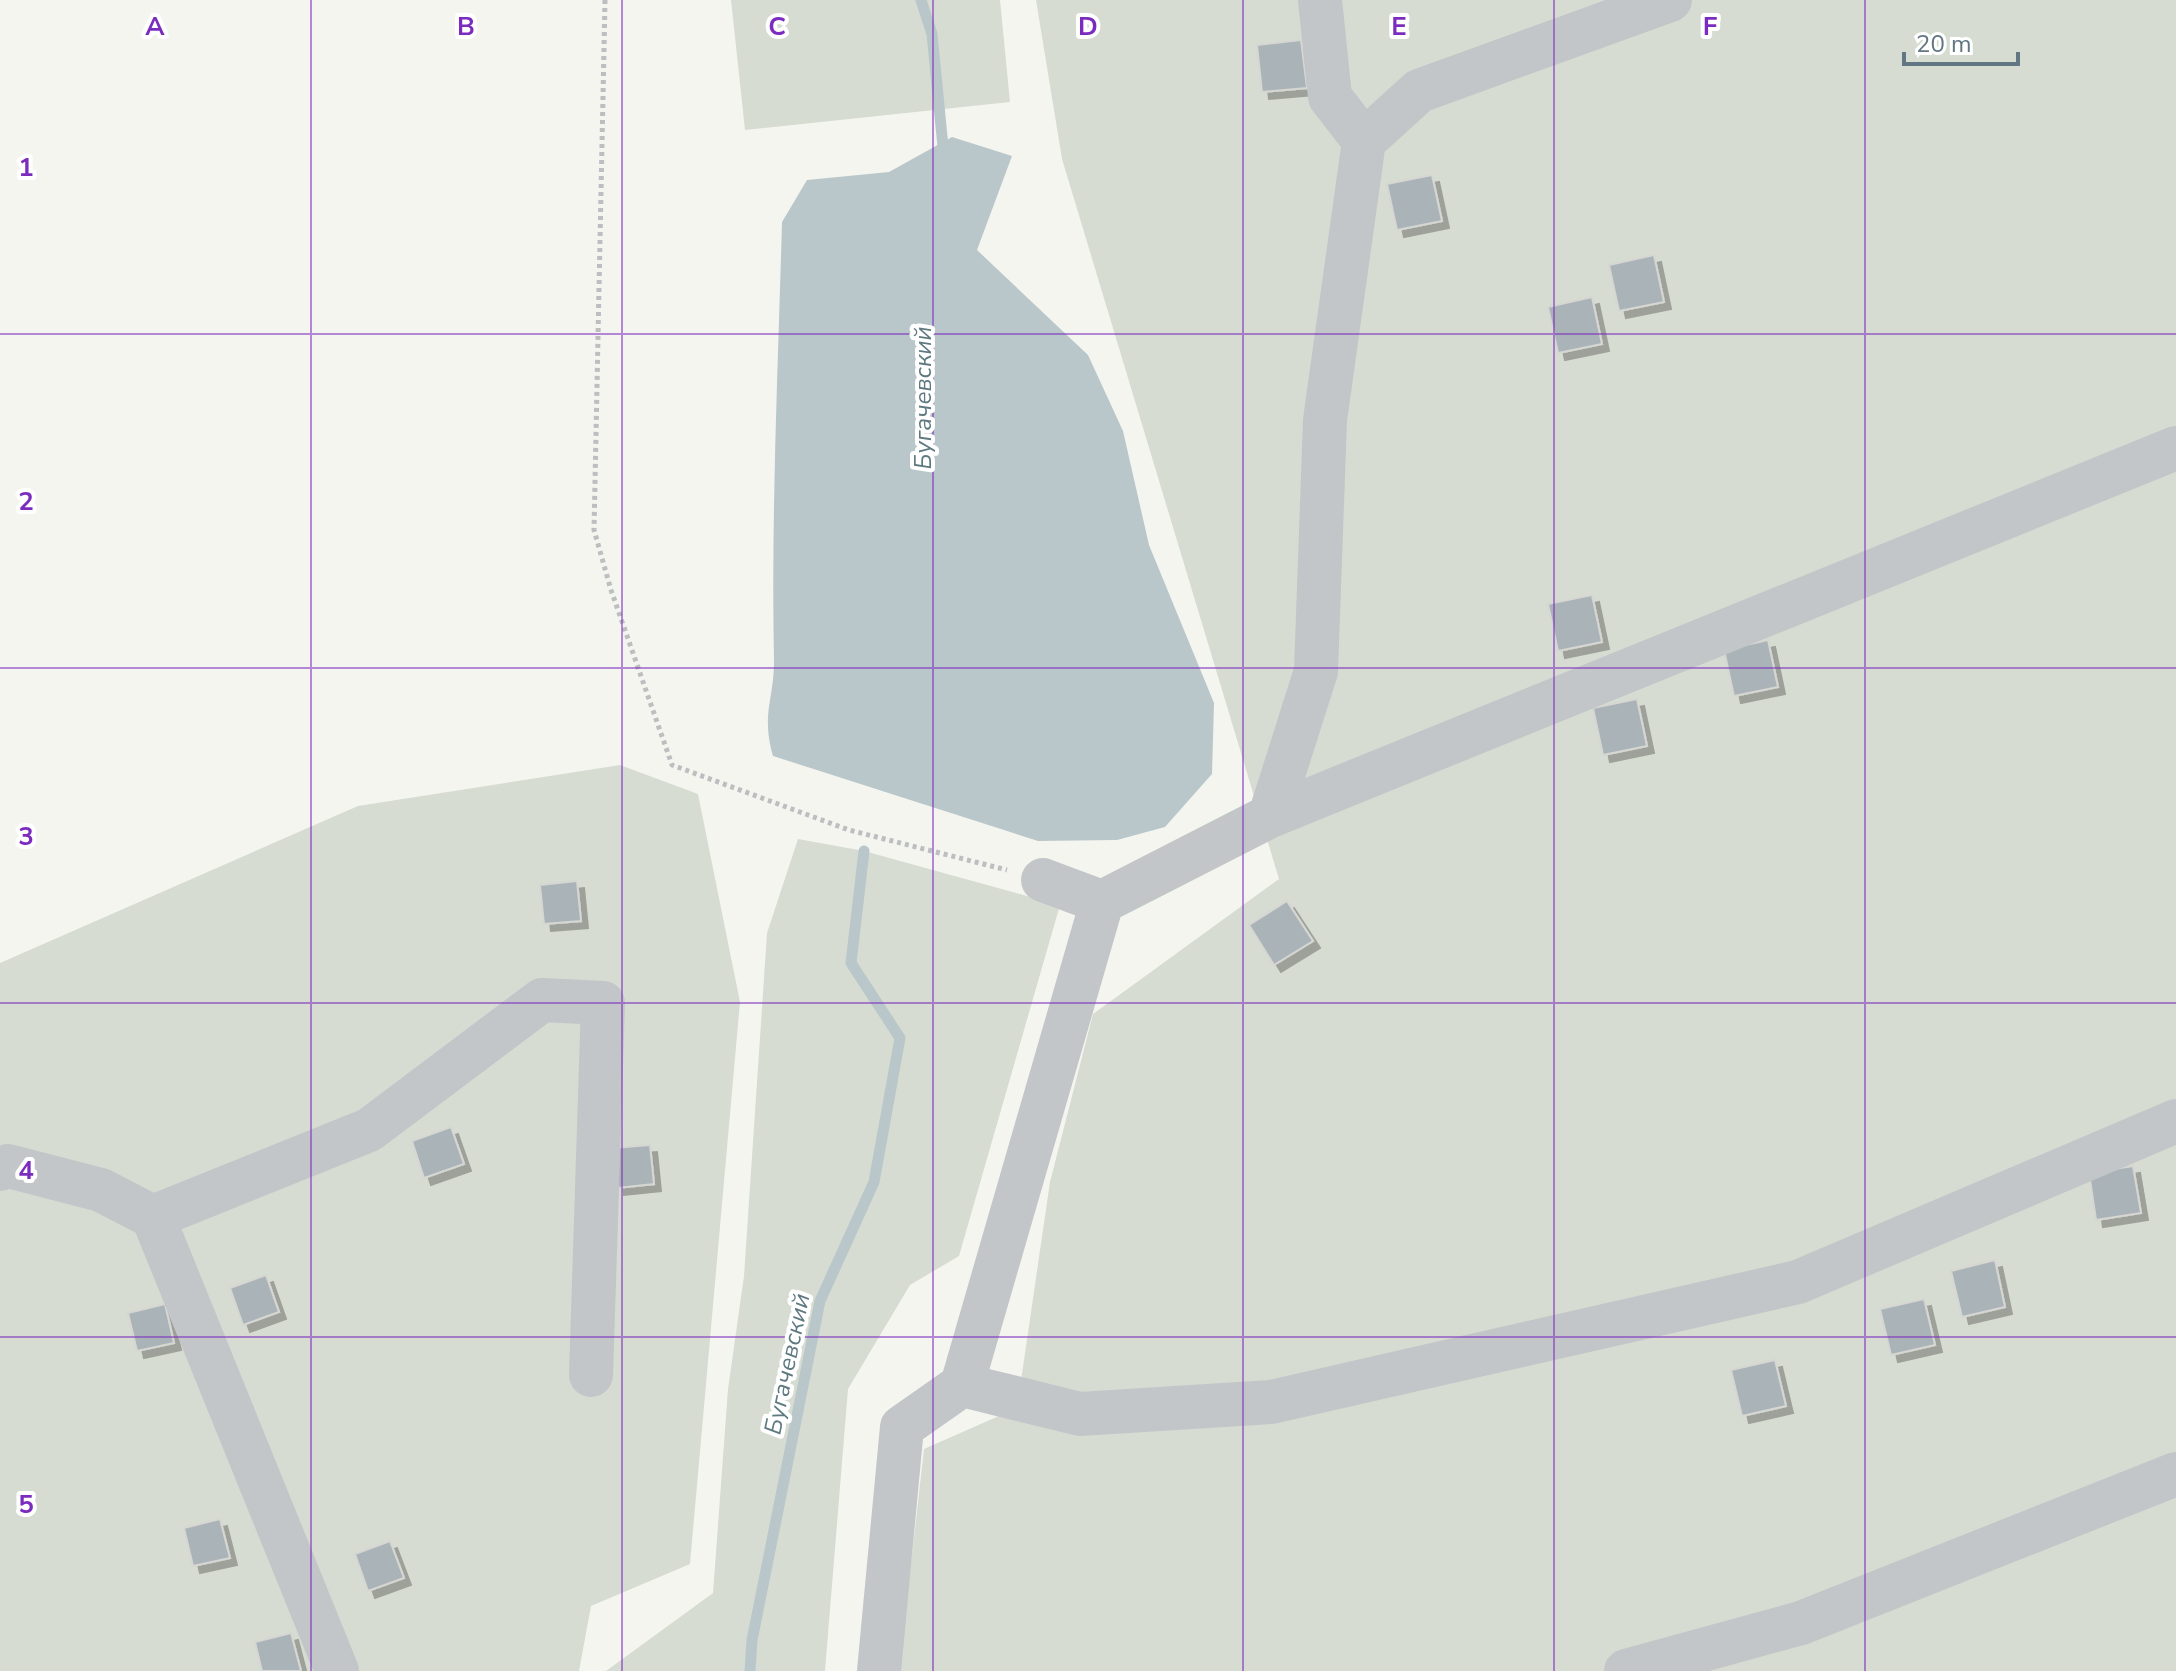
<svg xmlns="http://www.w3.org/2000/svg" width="2176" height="1671" font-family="'Nunito Sans',sans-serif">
  <defs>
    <filter id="shadow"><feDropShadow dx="7" dy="7" stdDeviation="0" flood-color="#0004"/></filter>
  </defs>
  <rect width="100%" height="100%" fill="#f5f5f0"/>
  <path fill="#d6dcd1" d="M731,0H1000L1010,102L745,130Z
    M1036,0H2176V1671H899L924,1449L1017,1408L1050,1182L1093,1014L1279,879L1062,159Z
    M620,765L698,794L740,1002L690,1564L591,1606L579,1671H0V963L358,806Z
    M798,839L864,851L1060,905L959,1256L910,1285L848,1389L825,1671H606L713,1593L728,1389L744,1276L767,933Z"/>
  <path fill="#b9c7ca" d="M952,137L1012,156L977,250L1088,355L1123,431L1149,545L1214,703L1212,774L1165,827L1117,840L1038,841L773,756C761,714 774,700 774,661C771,515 778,368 782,222L807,180L889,172Z"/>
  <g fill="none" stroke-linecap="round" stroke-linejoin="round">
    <path stroke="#b9c7ca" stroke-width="11" d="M921,0L932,34L944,157
      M750,1671L752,1640L820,1301L874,1182L900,1038L851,963L864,851"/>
  </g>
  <path fill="#aab3b7" stroke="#d6d6d3" stroke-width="2" filter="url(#shadow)" d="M1301,40L1307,88L1262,92L1257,45Z
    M1432,175L1442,221L1397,230L1387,184Z
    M1654,255L1664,302L1619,311L1609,265Z
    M1592,297L1602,344L1558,353L1548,307Z
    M1592,595L1602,642L1558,651L1548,604Z
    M1768,640L1778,687L1734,696L1724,650Z
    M1637,699L1647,746L1603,755L1593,708Z
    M577,881L581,921L544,924L540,885Z
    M1287,901L1313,941L1274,965L1249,925Z
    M451,1127L464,1164L424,1178L412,1141Z
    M650,1145L654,1184L617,1188L613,1148Z
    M2133,1166L2141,1213L2096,1220L2089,1173Z
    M1995,1260L2005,1307L1962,1317L1951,1271Z
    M266,1275L279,1312L243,1325L230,1288Z
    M1924,1299L1935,1345L1891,1355L1880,1309Z
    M165,1304L174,1343L137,1351L128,1313Z
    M1775,1360L1786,1406L1742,1416L1731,1370Z
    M220,1519L230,1558L193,1566L184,1528Z
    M390,1541L404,1578L368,1591L355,1554Z
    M291,1633L301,1671H262L255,1642Z"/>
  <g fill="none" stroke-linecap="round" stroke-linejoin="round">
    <path stroke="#bcbec0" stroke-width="5" stroke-dasharray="4 4" stroke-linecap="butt" d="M605,0L594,530L611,590L672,765L849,830L1007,870"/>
    <path stroke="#c2c6c9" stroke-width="44" d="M1320,0L1330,97L1364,141L1325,420L1316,671L1270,816L1102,902L962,1385L1080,1414L1271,1402L1798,1282L2176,1121
      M1364,141L1419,91L1670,0
      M1270,816L2176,448
      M1043,880L1102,902
      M0,1169L8,1166L101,1190L153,1217L369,1130L542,1000L603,1003L591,1375
      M153,1217L337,1671
      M879,1671L902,1427L962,1385
      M1626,1671L1801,1623L2176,1474"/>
  </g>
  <path fill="none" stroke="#7b2cbf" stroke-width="2" stroke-opacity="0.55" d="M311,0V1671M622,0V1671M933,0V1671M1243,0V1671M1554,0V1671M1865,0V1671M0,334H2176M0,668H2176M0,1003H2176M0,1337H2176"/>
  <g text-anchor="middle" stroke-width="8" stroke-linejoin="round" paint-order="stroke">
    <g font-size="24" font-style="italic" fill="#5e7980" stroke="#fff">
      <text transform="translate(923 398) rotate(-90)" y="8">Бугачевский</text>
      <text transform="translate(787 1364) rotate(-78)" y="8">Бугачевский</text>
    </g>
  </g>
  <g font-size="26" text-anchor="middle" font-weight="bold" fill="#7b2cbf" stroke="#fff" stroke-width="8" stroke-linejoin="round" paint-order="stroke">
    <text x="155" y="35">A</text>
    <text x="466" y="35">B</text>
    <text x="777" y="35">C</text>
    <text x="1088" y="35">D</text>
    <text x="1399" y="35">E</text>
    <text x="1710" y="35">F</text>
    <text x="26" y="176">1</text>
    <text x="26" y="510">2</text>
    <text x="26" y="845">3</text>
    <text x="26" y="1179">4</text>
    <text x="26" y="1513">5</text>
  </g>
  <path d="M1904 52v12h114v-12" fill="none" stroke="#637683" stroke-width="4"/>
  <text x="1916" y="52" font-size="24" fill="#637683" stroke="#ffffff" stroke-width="6" paint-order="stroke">20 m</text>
</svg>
